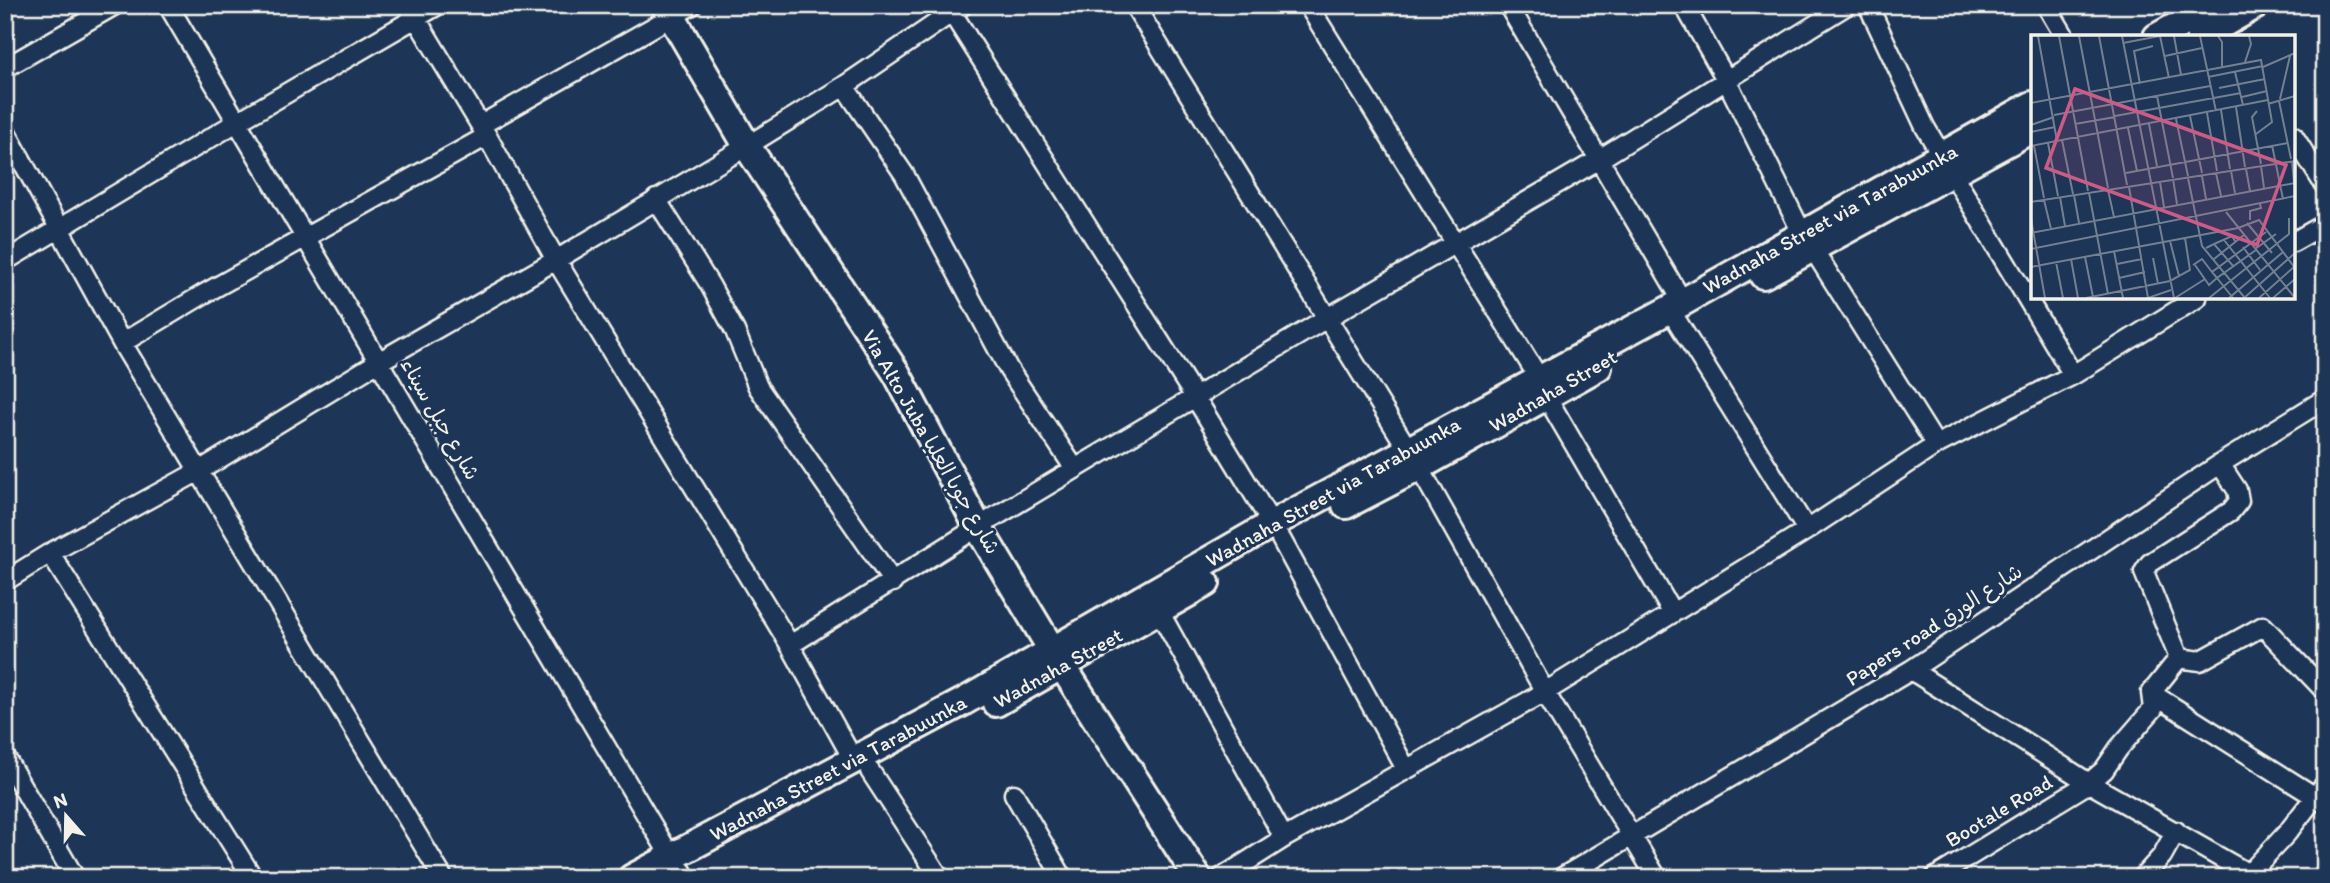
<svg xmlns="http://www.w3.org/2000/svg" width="2330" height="883" font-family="Itim,'Playpen Sans Arabic',sans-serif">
  <rect width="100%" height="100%" fill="#1d3557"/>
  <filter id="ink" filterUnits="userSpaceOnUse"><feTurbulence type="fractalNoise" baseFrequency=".0143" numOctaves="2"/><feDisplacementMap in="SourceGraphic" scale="14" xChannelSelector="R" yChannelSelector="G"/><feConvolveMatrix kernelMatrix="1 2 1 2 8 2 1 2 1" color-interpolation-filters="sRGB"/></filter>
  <g filter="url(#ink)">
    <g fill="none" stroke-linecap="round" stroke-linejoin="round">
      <g stroke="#f4f1e8" stroke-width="23">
        <path id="street" d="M168,5L671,857
          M408,5L487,136L556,260L790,645L854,761
          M947,5L1195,397L1272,524
          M1134,5L1409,451
          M1308,5L1539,378
          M1508,5L1683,302
          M1684,5L1727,81L1802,233
          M1868,5L1925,127L1942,156
          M2046,5L2065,37
          M5,68L115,5
          M844,86L904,174L1009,370L1075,469
          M481,125L692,5
          M5,130L122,343L443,878
          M2293,135L2325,186
          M1952,173L2073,375
          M656,199L710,285L735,331L758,387L893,582
          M2293,242L2325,224
          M1813,249L1936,445
          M5,261L237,122L438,5
          M1677,321L1807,530
          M122,343L202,295L487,136
          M1546,396L1672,612
          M1419,467L1545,692L1657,878
          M1281,539L1406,769
          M50,553L253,878
          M5,581L50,553L199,471L380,361L556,260L747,146L844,86L963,5
          M1159,611L1284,838
          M790,645L978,527L1327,318L1598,160L1847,5
          M2179,658L2144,572L2150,563L2231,511L2239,501L2237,490L2220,464
          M1911,670L2089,783L2256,878
          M2151,693L2325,803
          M5,757L75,878
          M870,771L940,878
          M1014,794L1063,878
          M682,871L686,878
          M1221,878L1284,838L1545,692L1807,530L1936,445L2073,375L2197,298
          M1561,878L1911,670L2220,464L2325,399
          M1934,878L2089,783L2104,770L2119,748L2153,709L2151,693L2179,658L2200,661L2263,626L2325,691
          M2142,878L2162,856L2176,831
          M2245,878L2287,833L2325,784"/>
      </g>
      <g stroke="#f4f1e8" stroke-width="32">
        <path id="secondary" d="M665,5L747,146L897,374L978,527L1052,650L1198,878
          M2157,37L2215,5
          M2200,37L2256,5
          M1763,275L2032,129
          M1346,505L1419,467L1598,367
          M996,703L1206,583
          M632,878L963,702L1272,524L1683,302L2032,105"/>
      </g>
      <use href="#street" stroke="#1d3557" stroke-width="18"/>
      <use href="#secondary" stroke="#1d3557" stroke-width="26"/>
    </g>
  </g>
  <g text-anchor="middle" stroke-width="6" stroke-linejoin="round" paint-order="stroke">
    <g font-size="21" fill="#f4f1e8" stroke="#1d3557">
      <text transform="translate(1830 219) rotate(-29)" y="7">Wadnaha Street via Tarabuunka</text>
      <text transform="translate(1553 391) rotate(-30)" y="7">Wadnaha Street</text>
      <text transform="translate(440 419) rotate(60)" y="7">شارع جبل سيناء</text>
      <text transform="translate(931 442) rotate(60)" y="7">Via Alto Juba شارع جوبا العليا</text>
      <text transform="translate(1333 492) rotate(-29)" y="7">Wadnaha Street via Tarabuunka</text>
      <text transform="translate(1934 625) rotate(-33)" y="7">Papers road شارع الورق</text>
      <text transform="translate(1058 668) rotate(-29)" y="7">Wadnaha Street</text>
      <text transform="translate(838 768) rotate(-28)" y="7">Wadnaha Street via Tarabuunka</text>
      <text transform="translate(1999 811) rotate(-31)" y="7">Bootale Road</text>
    </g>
  </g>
  <g transform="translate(2031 35)">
    <rect width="264" height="264" fill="#1d3557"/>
    <path fill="none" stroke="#738091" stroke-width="2" d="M7,1L26,106M28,1L57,156M48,1L77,153M68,1L96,150M91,1L143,263M129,1L138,43M143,1L150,40M169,1L185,76M187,1L191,7V33M92,8L129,1M134,21L171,13M214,27L220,9L218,1M232,32L264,18M204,37L212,70M177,42L232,31M109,49L103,16L122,11M188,53L234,44M126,61L142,143M211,62L236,56M249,64L259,21M248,66L260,124M0,68L230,25L241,87L225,99M237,69L264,61M205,72L214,132M190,75L199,134M226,76L221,82L230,129M176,78L186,136M23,80L179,51M84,81L210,58M159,81L171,138M145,84L157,141M44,89L84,82M118,89L126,131M0,90L23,82M97,93L106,136M0,97L24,92M31,105L42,159M17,108L27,161M241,110L252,164M0,111L237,65M3,111L13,163M261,126L263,148M230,131L233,153M215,134L219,156M200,136L204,158M95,138L257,108M185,138L190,161M171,141L175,164M157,143L171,211L214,263M142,144L146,169M129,147L133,172M98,152L117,263L140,255M77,155L83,182M58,158L77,259M43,160L48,188M29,162L34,191M13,165L20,194M0,167L264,126M195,177L264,263M0,184L14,263M219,185V176L230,173L229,169M216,188L241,218M0,198L264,148M193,205L239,263M139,206L148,241M183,209L201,201L204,206M212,212L229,235M175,213L183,209L203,232M0,214L264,161M224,214L245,199M83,216L92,263M54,222L62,262M122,223L127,249M40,224L47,263M183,224L213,200M25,227L32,263M86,229L111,224M162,230L171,224L181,237M164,230L178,250L186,243L181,237L235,197M0,232L207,193L228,185L264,233M88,243L114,237M55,263L139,246L159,235L154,203M144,263L174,244M178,263L258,199V183M198,263L252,217M202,263L186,243L225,215M213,263L264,218M228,263L264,231M242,263L264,244"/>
    <path fill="#d15985" fill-opacity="0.15" stroke="#d15985" stroke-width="3.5" d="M44,54L255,130L226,210L15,133Z"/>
    <rect width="264" height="264" fill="none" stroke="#f4f1e8" stroke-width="3.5"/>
  </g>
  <rect width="2330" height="883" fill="none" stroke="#1d3557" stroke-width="28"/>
  <rect x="14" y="14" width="2302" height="855" fill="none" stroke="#f4f1e8" stroke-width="2.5" filter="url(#ink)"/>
  <g transform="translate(66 816) rotate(340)" stroke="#1d3557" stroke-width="5" paint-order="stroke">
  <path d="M0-5L12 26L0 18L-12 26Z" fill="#f4f1e8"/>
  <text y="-10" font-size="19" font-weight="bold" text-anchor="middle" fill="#f4f1e8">N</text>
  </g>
</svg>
